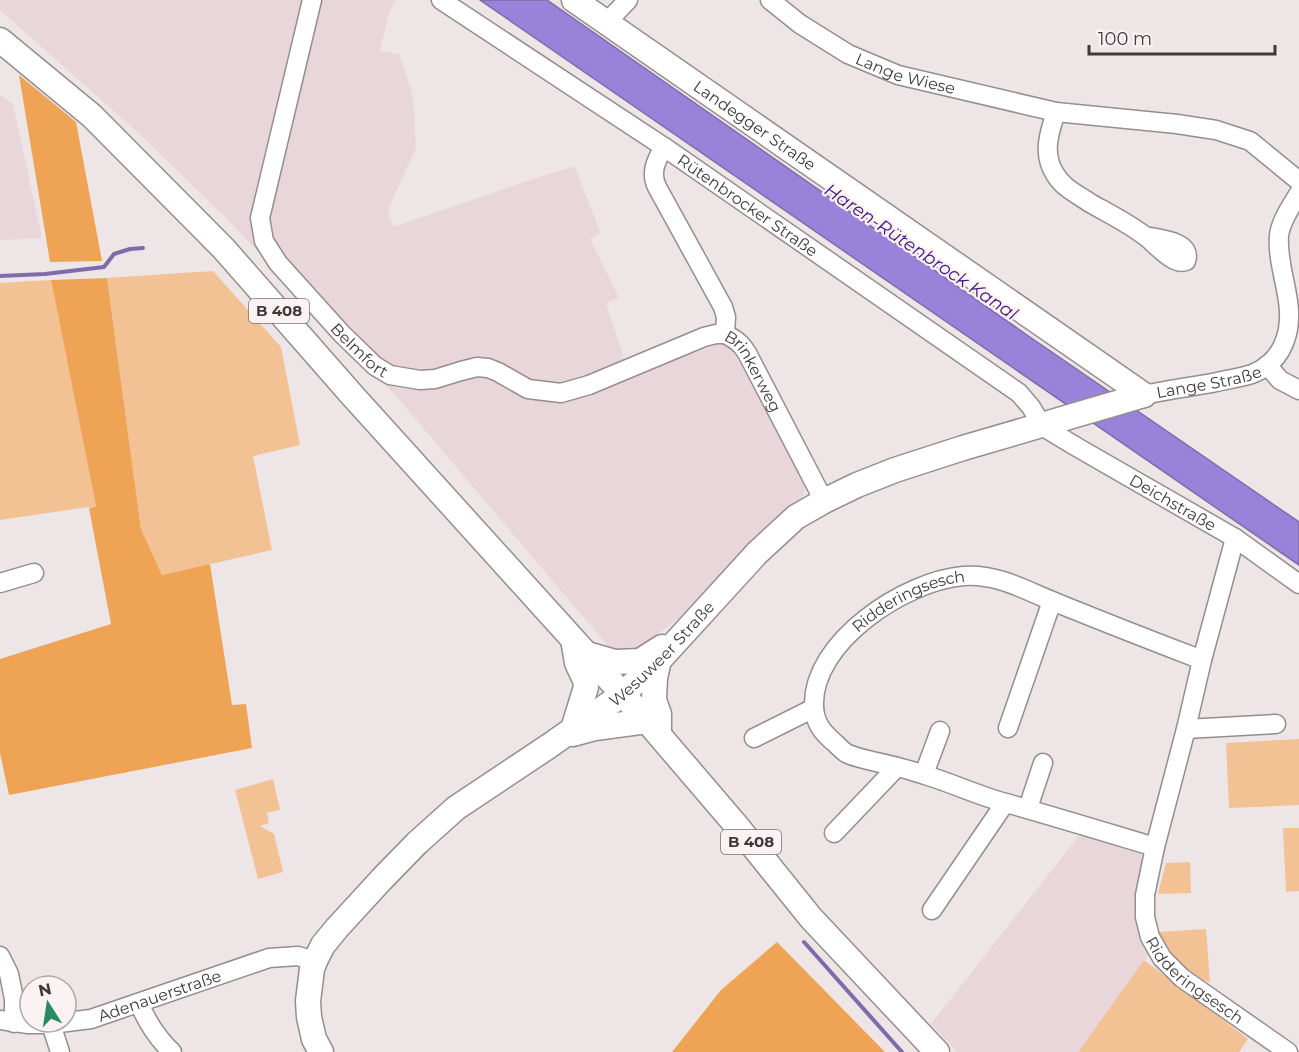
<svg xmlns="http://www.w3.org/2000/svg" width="1299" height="1052" font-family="Montserrat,sans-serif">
  <rect width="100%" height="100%" fill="#eee5e7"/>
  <path fill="#e8d6db" d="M0,0H396L389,13L380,51L399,54L411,90L414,109L416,148L388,210L393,227L533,179L575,166L600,233L590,239L619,298L606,303L624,359L638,373L722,343L733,350L804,483V495L690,609L637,650L613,652L396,396L227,219L144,138L0,10Z
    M0,95L13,104L42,238L0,240Z
    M1081,833L1139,850L1143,860L1141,884L1150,952L1078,1052H958L931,1024Z"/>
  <path fill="#f3c294" d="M213,271L281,347L300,445L253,456L272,550L162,575L141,529L107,278Z
    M51,280L96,506L0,520V283Z
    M1299,739V805L1229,808L1226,743Z
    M273,779L280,810L267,813L269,823L260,826L274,834L283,872L258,879L235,790Z
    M1283,828H1299V891L1286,892Z
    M1190,862L1191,893L1158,894L1166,863Z
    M1206,929L1210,982L1197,979L1184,972L1161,943L1159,932Z
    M1144,960L1248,1039L1239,1052H1078Z"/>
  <path fill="#eea355" d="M19,75L76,122L102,261L50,262Z
    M107,278L141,529L162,575L210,564L232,705L246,704L252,748L9,795L0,753V659L111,624L89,508L96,506L51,280Z
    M777,942L885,1052H672L721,990Z"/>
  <path fill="#9882da" stroke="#7d6caa" stroke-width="1.5" d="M480,0H547L1027,335L1299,522V565Z"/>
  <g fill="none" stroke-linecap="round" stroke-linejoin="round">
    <path stroke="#7d6caa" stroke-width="4" d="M0,276L45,274L104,267L114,254L130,249L143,248
      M804,942L902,1052"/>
    <g stroke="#958d8f" stroke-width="21">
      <g id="minor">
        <path id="s1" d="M312,0L260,218L264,241L278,263L342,334L375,366L390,375L420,380L435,379L461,371L477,367L488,368L498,372L528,389L561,393L589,385L704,337L716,334H725"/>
        <path id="s2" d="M441,0L664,147L1019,393L1031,407L1042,426L1075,446L1235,538L1299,584"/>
        <path id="s3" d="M770,0L800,24L848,54L898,75L1056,112L1177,124L1216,130L1250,141L1299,181"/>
        <path d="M607,22L628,0"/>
        <path d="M1056,112C1049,133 1042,154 1055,174C1063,188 1077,194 1090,203C1108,213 1128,223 1145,236C1156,244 1173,266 1186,261C1193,241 1158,239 1145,236"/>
        <path id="s4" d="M664,147C656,160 650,173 657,187L723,307L726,317L725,334C735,339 741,343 747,353L824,501"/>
        <path d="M1267,365L1280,380L1299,390"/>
        <path id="s5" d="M1144,395C1166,390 1189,387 1212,383C1225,380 1239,378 1252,374C1267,368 1278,358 1284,343C1299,306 1276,272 1279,235C1281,220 1292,205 1299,193"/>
        <path id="s6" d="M1235,538L1202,660L1186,729L1155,847L1145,895V917L1150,937L1162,958L1182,978L1288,1052"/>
        <path d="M0,583L34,573"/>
        <path d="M1008,728L1052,601"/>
        <path d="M1186,729L1276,724"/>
        <path d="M754,738L814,708"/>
        <path d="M924,774L940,731"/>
        <path d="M1028,808L1043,763"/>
        <path d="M834,833L897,767"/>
        <path id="s7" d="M1155,847C1105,832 1056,817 1006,803C979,796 952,783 925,775C908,769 890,765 872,761C864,759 854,757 846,753C843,751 839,747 836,744C823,733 815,724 814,707C811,642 905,581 963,576C999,573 1030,593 1062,605C1109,624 1155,642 1202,660"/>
        <path d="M932,910L1005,803"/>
        <path d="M0,956L9,974L14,999V1023"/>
        <path d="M139,1003C147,1022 157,1038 172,1052"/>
        <path id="s8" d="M0,1020L28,1024H51L91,1019L269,958L298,956L315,961"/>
        <path d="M51,1024L60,1052"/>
      </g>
    </g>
    <g stroke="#958d8f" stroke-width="27">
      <g id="major">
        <path id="s9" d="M574,0L1144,395"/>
        <path d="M0,40L92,116L224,249L352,395L647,721L736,825L811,918L937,1052"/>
        <path d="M587,654L615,662L640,661L662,647"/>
        <path d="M573,729L586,687L585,680L577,663L574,645"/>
        <path d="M573,734L595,728L647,721"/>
        <path d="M659,734V714L654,700L655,678L659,660"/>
        <path id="s10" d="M321,1052L314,1039L309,1017L308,1001L312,969L315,961L323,945L337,928L381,880L417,843L456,808L549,746L623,694L663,656L757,553L796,517L824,501L857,485L895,470L963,448L1144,395"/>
      </g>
    </g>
    <use href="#minor" stroke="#fff" stroke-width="18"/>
    <use href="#major" stroke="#fff" stroke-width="24"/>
  </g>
  <g text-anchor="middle" stroke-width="4.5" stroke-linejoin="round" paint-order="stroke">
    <g fill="#fbf2f4" stroke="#777172" stroke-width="1.5">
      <rect x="249" y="299" width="60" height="24" rx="4.5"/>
      <rect x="721" y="830" width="60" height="24" rx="4.5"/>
    </g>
    <g font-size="15" font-weight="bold" fill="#3e3a3b">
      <text x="279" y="316">B 408</text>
      <text x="751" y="847">B 408</text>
    </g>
    <g font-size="16" fill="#3e3a3b" stroke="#fbf2f4">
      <text dy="6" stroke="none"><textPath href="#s3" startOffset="156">Lange Wiese</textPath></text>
      <text dy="6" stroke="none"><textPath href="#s9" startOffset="220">Landegger Straße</textPath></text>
      <text dy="6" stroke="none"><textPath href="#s2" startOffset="369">Rütenbrocker Straße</textPath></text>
      <text dy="6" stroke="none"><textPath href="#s1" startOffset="393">Belmfort</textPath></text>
      <text dy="6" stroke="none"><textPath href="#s4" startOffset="255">Brinkerweg</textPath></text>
      <text dy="6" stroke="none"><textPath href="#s5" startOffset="66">Lange Straße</textPath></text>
      <text dy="6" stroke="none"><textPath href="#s2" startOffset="891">Deichstraße</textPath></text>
      <text dy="6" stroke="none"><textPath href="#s7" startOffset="534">Ridderingsesch</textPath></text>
      <text dy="6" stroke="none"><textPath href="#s10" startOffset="561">Wesuweer Straße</textPath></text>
      <text dy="6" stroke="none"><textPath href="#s6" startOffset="474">Ridderingsesch</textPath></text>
      <text dy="6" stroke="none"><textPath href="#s8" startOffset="164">Adenauerstraße</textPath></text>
    </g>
    <g font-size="18" font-style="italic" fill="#3f147d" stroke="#fbf2f4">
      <text transform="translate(921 252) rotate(34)" y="6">Haren-Rütenbrock Kanal</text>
    </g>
  </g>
  <g transform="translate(48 1004) rotate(348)"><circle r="28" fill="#fbf2f4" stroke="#afa8aa" stroke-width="1.5"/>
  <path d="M0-4.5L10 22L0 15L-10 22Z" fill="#288b65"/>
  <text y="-9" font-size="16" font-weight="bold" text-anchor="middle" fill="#3e3a3b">N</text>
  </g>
  <path d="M1089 45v9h186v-9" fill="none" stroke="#3e3a3b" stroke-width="3"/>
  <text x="1098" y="45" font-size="18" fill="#3e3a3b" stroke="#fbf2f4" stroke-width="4.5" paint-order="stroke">100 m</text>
</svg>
